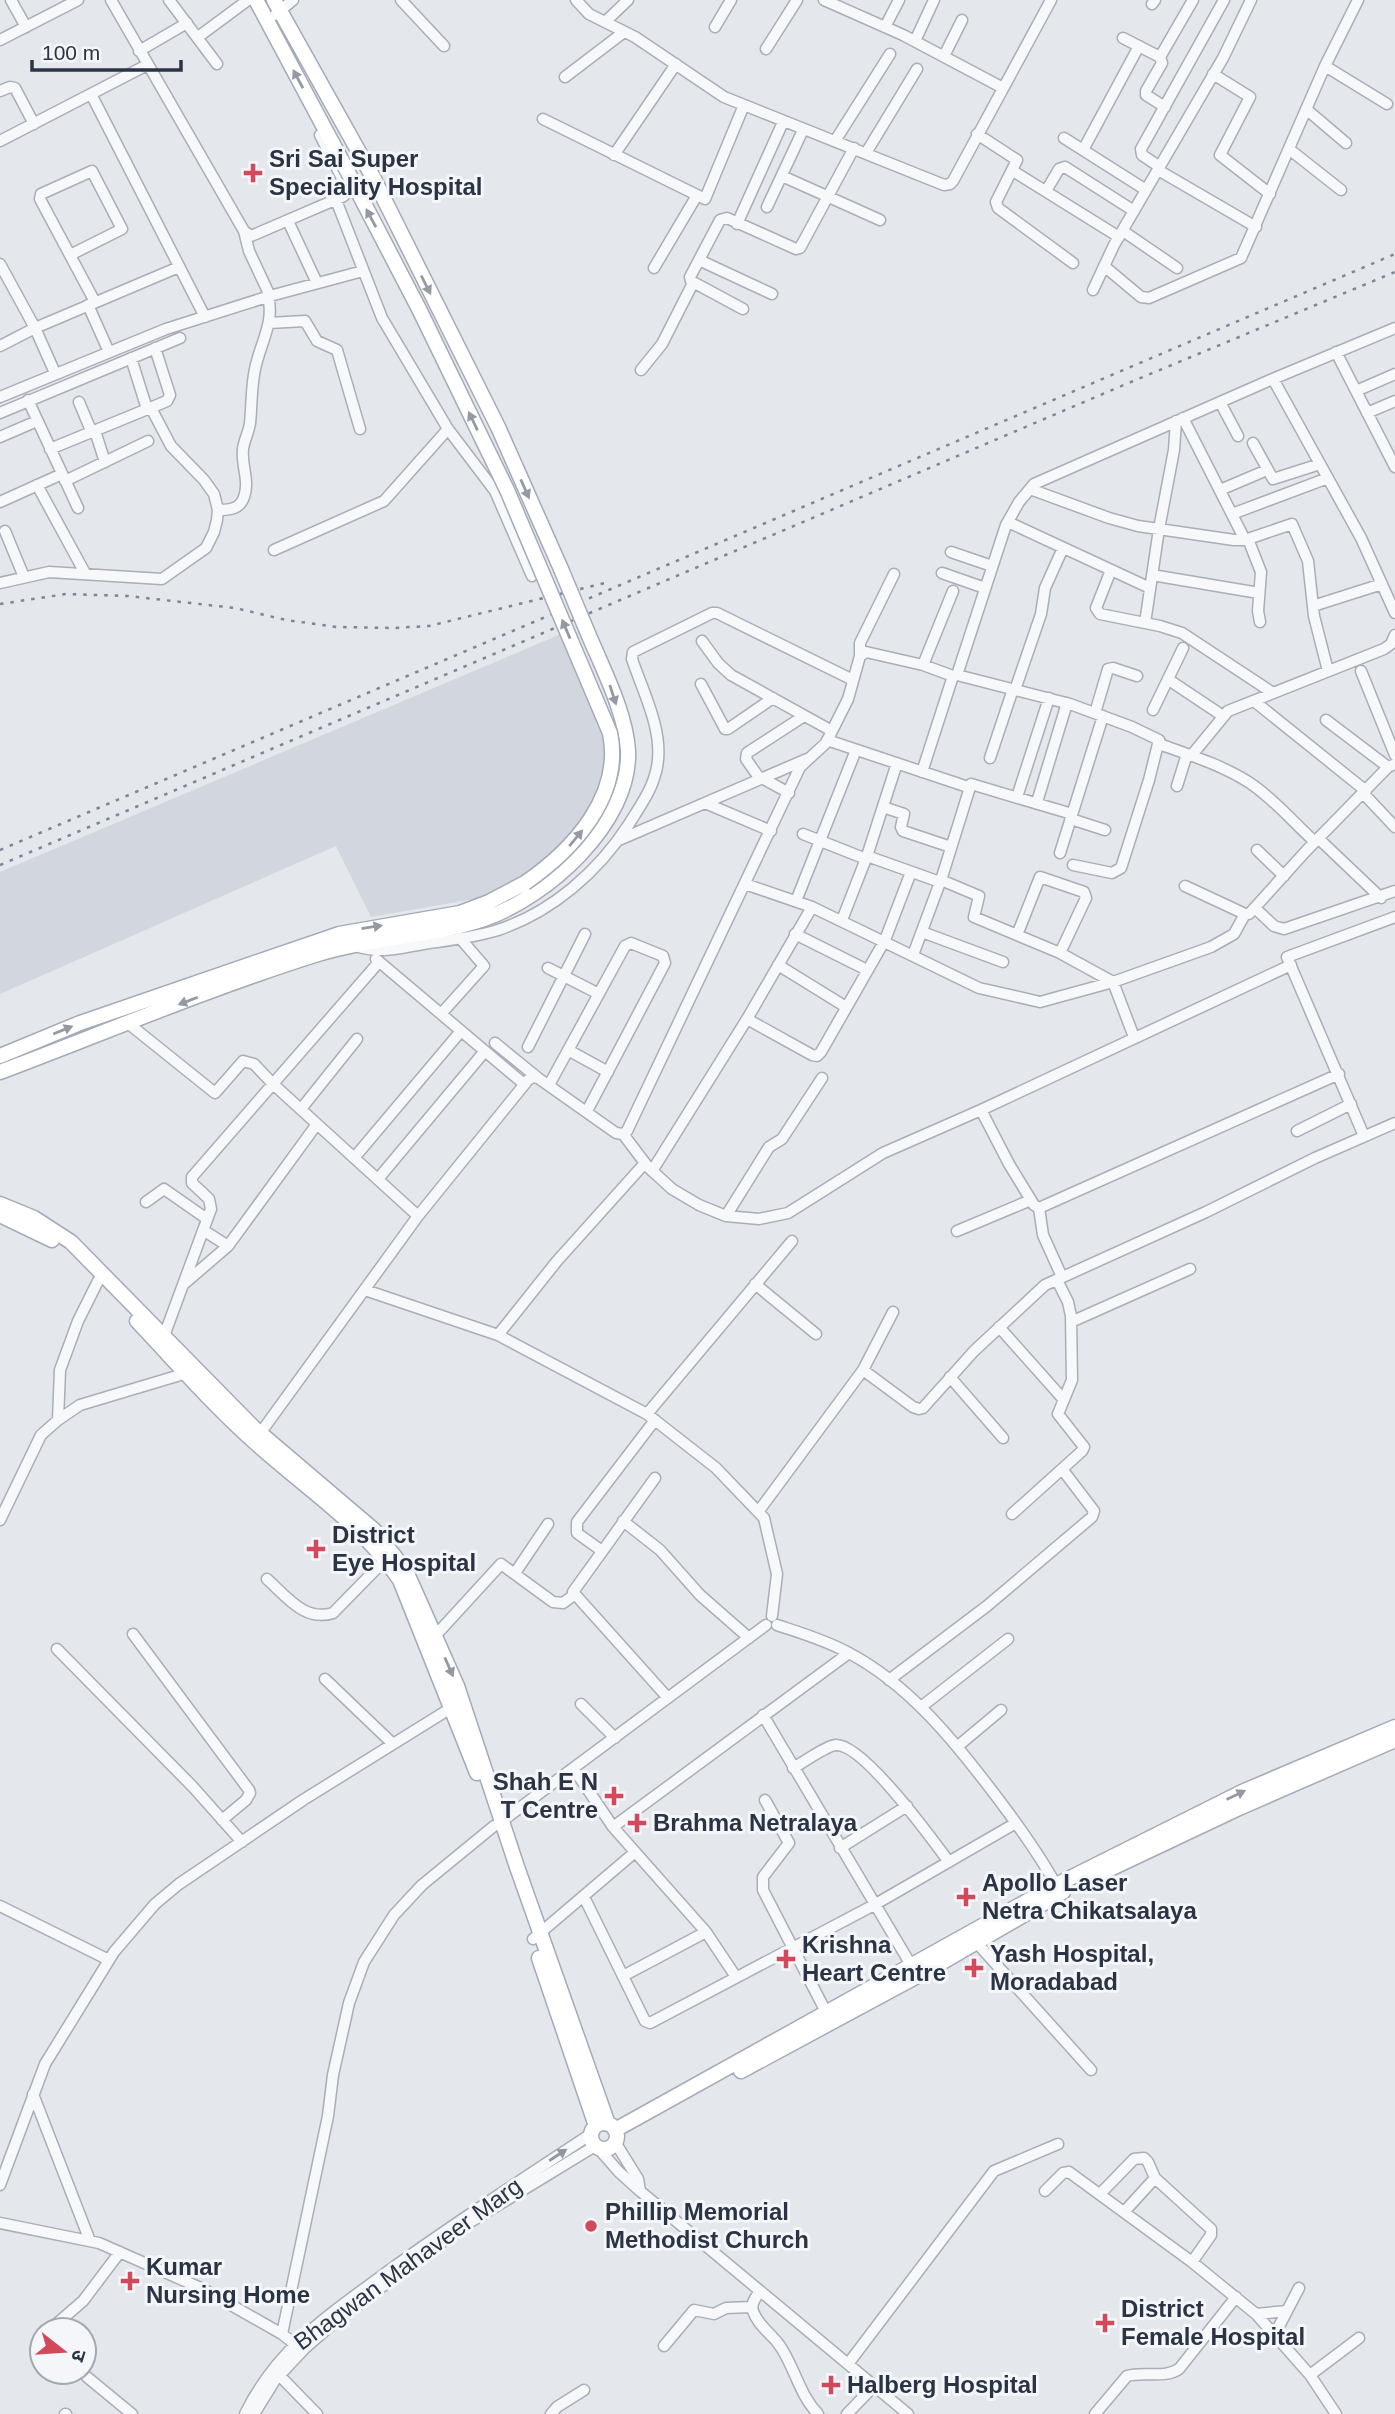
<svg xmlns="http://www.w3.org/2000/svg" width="1395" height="2414" font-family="Helvetica,'Noto Sans Devanagari',sans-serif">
  <rect width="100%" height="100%" fill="#e4e7ec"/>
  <path fill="#d2d6de" d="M561,634L617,750L603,808L503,894L371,917L336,846L0,994V872Z"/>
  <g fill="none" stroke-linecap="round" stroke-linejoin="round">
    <g stroke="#a9aeb7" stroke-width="13">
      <path id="minor" d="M11,0L26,27
        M111,0L244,231L251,236L344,196L346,186L320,135
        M169,0L217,64
        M401,0L444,46
        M576,0L589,14L635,37L724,97L944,185L950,184L953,181L1051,0
        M824,0L903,35L1003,88
        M1152,4L1155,0
        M275,15L293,0
        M605,22L628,0
        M715,27L731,0
        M885,27L899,0
        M198,37L248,0
        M1123,38L1160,57
        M0,40L78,0
        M915,41L934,0
        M766,49L797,0
        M139,51L187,23
        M944,56L962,20
        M1325,66L1387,104
        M1213,74L1250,97L1220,155L1270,194
        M565,77L624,32
        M0,91L10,87L15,88L34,124
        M91,94L205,317
        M1165,107L1146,95V91L1162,63L1160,57L1193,0
        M1306,109L1346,143
        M543,119L705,199L744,105
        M977,134L1017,160L996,202L998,208L1073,263
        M1064,138L1146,190
        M0,141L147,65
        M835,141L890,54
        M1289,149L1341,190
        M1083,150L1139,46
        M866,153L917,69
        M614,155L676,64
        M1160,167L1142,155L1141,149L1224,0
        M1158,170L1256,227
        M1013,171L1119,237
        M782,176L880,220
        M1046,191L1059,169L1065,167L1134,211
        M336,200L382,318L448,429L495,491L532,576
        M767,207L803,130
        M288,221L317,283
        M737,224L783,122
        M244,231L249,251L270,296
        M1123,231L1177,268
        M70,255L122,229L92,171L41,194L40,199L95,302
        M699,260L772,294
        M0,264L35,328L55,373
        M1104,266L1141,297L1149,298L1241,258L1325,66L1358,0
        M654,268L696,197
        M1093,290L1114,245L1223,58L1251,0
        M88,305L109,352
        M743,309L691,281L690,277L720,220L727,218L796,249L800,248L854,148
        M269,323L305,321L317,341L337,350L360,429
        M0,346L35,328L179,267
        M1336,352L1395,467
        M131,358L147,409
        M641,370L662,344L693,283
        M1273,379L1361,538L1395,613
        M1356,391L1395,374
        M0,397L166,329L270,296L363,271
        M28,400L78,508
        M79,402L92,433
        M1220,402L1238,436
        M0,413L180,338
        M1367,413L1395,401
        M1183,418L1245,540
        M95,431L105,462
        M0,437L37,421
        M1253,443L1273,479L1320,464
        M50,449L167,401L170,395L155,348
        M65,481L148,441
        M37,485L85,573
        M1030,489L1109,518L1138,526L1234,540H1245L1292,524L1308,561L1314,616L1328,671
        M1220,490L1267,470
        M0,502L62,474
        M218,510C230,510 240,509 244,497C250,481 241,465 243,449C244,440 249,432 250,423C252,404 251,388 255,369C260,344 275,322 268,296
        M1232,514L1328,478
        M1008,522L1150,588
        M5,531L24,577
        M1248,539L1261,572L1258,611L1260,622
        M274,550L384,501L448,429
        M951,552L992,566
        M1111,570L1096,608L1100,614L1160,626L1182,633L1273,693
        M942,573L985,588
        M1152,575L1259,593
        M0,583L49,572L162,579L206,548L214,532L217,520L218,510L214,494L204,480L171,446L151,408
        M1313,606L1382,584
        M1145,623L1159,529L1174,450L1176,421
        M702,641L718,663L731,675L832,731
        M860,656V643L894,574
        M923,665L953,591
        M1361,671L1395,755
        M957,675L1070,704L1132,727L1159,740L1149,780L1121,868L1112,873L1073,865
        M1169,680L1223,716
        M701,684L725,729H728L773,698
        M1015,690L1041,614L1045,588L1063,548
        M1254,701L1366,791
        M1153,710L1183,648
        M1095,713L1108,669L1113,668L1137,676
        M1326,720L1388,767
        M827,740L968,787
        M1159,744C1190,755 1222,765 1250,783C1274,799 1294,823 1315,842
        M1191,756L1228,711L1384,649L1391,644L1395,635
        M990,758L1013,689
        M922,772L953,676
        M762,778L789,793
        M760,779L746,759L747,753L804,716
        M1177,786L1187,754
        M1363,793L1395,827
        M1017,797L1049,698
        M1037,802L1067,703
        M705,803L771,831
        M883,807L904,814L901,827L903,831L951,847
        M1071,819L1105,830
        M803,834L866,859
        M1319,839L1381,898
        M619,840L807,759
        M1257,850L1284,876
        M1060,853L1103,716
        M867,856L940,882
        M941,880L979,896L974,917L1060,953L1113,982L1134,1037
        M745,884L812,907L979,988L1040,1002L1113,982L1211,947L1234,934L1245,914
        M1185,886L1245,914H1249L1306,851L1388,767L1395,764
        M796,901L856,750
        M1256,909L1274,926L1284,929L1395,891
        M842,920L867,856L897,763
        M922,932L1003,962
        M795,934L867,970
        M1017,935L1040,877L1084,892L1086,898L1060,953
        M356,946C381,955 403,947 429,943C452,940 475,937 498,930C552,912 598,872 629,824C640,806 653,789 657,767C664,731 643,692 632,659L633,652L712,613H717L853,680
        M913,955L942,877L971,784L1072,814
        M376,959L524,1084
        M778,965L846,1007
        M548,968L599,994
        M441,1014L484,966L460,938
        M747,1019L812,1055L817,1056L821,1052L885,940L911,872
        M129,1024L215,1093L243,1061L254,1064L273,1084L418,1216
        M495,1043L538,1078
        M528,1047L585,934
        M568,1050L608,1072
        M549,1085L625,946L631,943L663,956L665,963L587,1111
        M301,1109L357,1039
        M981,1110L1291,965
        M1297,1131L1351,1104
        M623,1134L648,1167L672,1189L699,1205L726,1216L759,1219L788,1213L883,1153L981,1110L1009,1164L1034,1205L1039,1208L1339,1074
        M1364,1136L1287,957L1395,917
        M354,1158L461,1031
        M652,1171L747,1019L812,907
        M378,1179L485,1051
        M146,1202L164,1189L207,1219
        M1039,1208L1043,1235L1062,1277
        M726,1216L769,1147L782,1139L822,1078
        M203,1230L228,1246
        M957,1231L1031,1200
        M185,1283L228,1246L317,1124
        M755,1284L816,1334
        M365,1290L498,1335L647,1414L716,1468L764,1518L777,1574L772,1616
        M1071,1322L1190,1269
        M999,1327L1064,1400
        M498,1335L557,1261L645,1163
        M164,1336L211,1209L209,1199L192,1183V1177L379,962
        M863,1370L913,1407L919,1409L923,1408L974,1351L1045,1285L1206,1212L1315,1158L1395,1123
        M950,1377L1003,1438
        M647,1414L792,1241
        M58,1420L60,1370L78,1321L98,1281
        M256,1439L418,1216L528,1080L533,1077L538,1078L616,1133L623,1134L627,1131L800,767L826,743L848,699L860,656L866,652L923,665L953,676L957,675L1006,525L1019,502L1034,484L1268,381L1395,328
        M655,1478L573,1592L668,1698
        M758,1512L863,1370L893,1312
        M1012,1514L1082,1451L1084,1447L1058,1414L1072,1380L1071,1316L1068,1302L1057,1280
        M0,1520L41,1435L58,1420L80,1405L187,1373
        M623,1521L660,1550L700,1595L749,1638
        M602,1551L577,1533V1522L655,1420
        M515,1573L548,1524
        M267,1579C287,1597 305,1622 333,1613L386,1559
        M777,1625C801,1633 825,1640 847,1652C909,1684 955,1742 996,1796C1018,1825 1039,1854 1056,1885
        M133,1634L249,1790L250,1793L246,1800L222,1820
        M435,1636L501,1564L553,1602L563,1603L574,1595
        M57,1649L193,1787L242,1842
        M325,1679L393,1744
        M889,1680L987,1606L1092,1517L1094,1511L1062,1469
        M581,1704L615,1738
        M921,1707L1008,1639
        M763,1715L911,1965
        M958,1746L1001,1710
        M793,1768C803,1763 825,1746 836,1745C863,1744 932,1839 949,1862
        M574,1769L613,1827L706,1932L736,1977
        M765,1800L789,1843L763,1877V1890L826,2012
        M502,1821L766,1625
        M613,1827L849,1653
        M840,1848L907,1806
        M584,1897L645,2021L650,2023L874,1905L1016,1823
        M0,1906L109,1960
        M533,1939L634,1853
        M976,1942L1091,2070
        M623,1976L706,1932
        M33,2094L90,2241
        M615,2142L638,2179L640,2191
        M598,2148L619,2172L640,2191L908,2414
        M0,2185L45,2064L114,1952L155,1904L179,1884L303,1800L451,1708
        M1045,2191L1063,2173L1069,2172L1192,2262L1256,2314L1310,2375L1336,2414
        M1100,2194L1134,2159L1144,2158L1148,2162L1155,2178L1211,2229V2235L1192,2262
        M1124,2212L1155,2178
        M0,2223L99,2243L203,2289L282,2334L301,2349
        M760,2291C756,2297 750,2304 753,2311C758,2326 772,2334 780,2346C795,2368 799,2394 818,2414
        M1256,2314L1287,2311
        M54,2326L83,2301L120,2252
        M282,2334L328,2116L333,2075L349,2003L364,1962L394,1915L422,1885L494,1826
        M1275,2334L1299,2288
        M664,2346L694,2310L714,2314L726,2308L752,2307
        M848,2364L994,2171L1058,2144
        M279,2375L317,2414
        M1310,2375L1359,2338
        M87,2377L132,2414
        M65,2414H66
        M245,2414C278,2347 329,2315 387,2272C454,2223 523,2179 591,2134
        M254,2414L275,2380L305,2348L337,2320L467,2224L595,2146
        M551,2414L557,2407L584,2390
        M847,2414L874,2386
        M1095,2414L1127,2376C1144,2371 1164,2379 1179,2369L1236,2297"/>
    </g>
    <g stroke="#a3abb8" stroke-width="17">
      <path id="major" d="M256,0L342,161
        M274,0L374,179L498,427L561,569
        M0,1056L80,1023L339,934L460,913L489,902L525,883
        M0,1072C106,1032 210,988 318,954C372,937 430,937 484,919C546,898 631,823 628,751C626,713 602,667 587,631
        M0,1204L34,1218L71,1242L253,1427L374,1530L406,1571L457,1686L517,1867L608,2124
        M0,1215L52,1240
        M137,1321C176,1362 214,1406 257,1444C307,1489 362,1524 400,1580L477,1773
        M1093,1877L1239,1808L1395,1740
        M539,1958L596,2126
        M741,2071L934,1967L1063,1892
        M591 2136a13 13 0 1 1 26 0a13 13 0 1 1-26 0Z
        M615,2130L1056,1885L1242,1792L1395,1727"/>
    </g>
    <use href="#minor" stroke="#f7f8fa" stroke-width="10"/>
    <use href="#major" stroke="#fff" stroke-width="14"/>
    <path stroke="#7d8696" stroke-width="2.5" stroke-dasharray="3.5 7" stroke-linecap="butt" d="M0,604L66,594L128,596L235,608L286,620L337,627L394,628L429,626L609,582
      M0,850L1395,254
      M0,865L1119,387L1395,272"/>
    <g stroke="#a3abb8" stroke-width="17" stroke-linecap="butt">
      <path id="major-bridge" d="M342,161L419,309L507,490L610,733C623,796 573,850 525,883
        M561,569L587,631"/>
    </g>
    <use href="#major-bridge" stroke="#fff" stroke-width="14"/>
  </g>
  <defs><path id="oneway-solid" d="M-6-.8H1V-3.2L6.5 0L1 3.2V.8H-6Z" transform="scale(1.75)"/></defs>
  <g fill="#959aa2">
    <use href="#oneway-solid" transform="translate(298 79) rotate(-118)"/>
    <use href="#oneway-solid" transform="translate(371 218) rotate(-118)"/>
    <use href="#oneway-solid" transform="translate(426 285) rotate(63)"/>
    <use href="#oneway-solid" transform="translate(473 421) rotate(-116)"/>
    <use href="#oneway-solid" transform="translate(525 489) rotate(66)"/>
    <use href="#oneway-solid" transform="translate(566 629) rotate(-113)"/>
    <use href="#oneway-solid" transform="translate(613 695) rotate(72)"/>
    <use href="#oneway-solid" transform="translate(576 838) rotate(-50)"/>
    <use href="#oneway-solid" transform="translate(372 927) rotate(-9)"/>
    <use href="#oneway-solid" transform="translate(188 1001) rotate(159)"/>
    <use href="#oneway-solid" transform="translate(63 1030) rotate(-22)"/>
    <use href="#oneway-solid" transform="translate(449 1667) rotate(66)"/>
    <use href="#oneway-solid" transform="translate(1236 1795) rotate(-26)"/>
  </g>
  <use fill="#9196a0" href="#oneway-solid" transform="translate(558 2155) rotate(-33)"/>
  <g fill="#d1495b" stroke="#f4f6f9" stroke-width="2.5">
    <path d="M249.5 162.5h7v7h7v7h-7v7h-7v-7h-7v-7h7z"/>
    <path d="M312.5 1538.5h7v7h7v7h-7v7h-7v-7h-7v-7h7z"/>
    <path d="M610.5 1785.5h7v7h7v7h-7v7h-7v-7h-7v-7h7z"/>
    <path d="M633.5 1812.5h7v7h7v7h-7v7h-7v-7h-7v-7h7z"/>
    <path d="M962.5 1886.5h7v7h7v7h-7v7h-7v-7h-7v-7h7z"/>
    <path d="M782.5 1948.5h7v7h7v7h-7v7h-7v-7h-7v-7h7z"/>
    <path d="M970.5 1957.5h7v7h7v7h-7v7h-7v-7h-7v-7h7z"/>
    <circle cx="591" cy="2226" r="7"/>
    <path d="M126.5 2270.5h7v7h7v7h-7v7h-7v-7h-7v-7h7z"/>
    <path d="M1101.5 2312.5h7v7h7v7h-7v7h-7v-7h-7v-7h7z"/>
    <path d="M827.5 2374.5h7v7h7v7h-7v7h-7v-7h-7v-7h7z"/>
  </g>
  <g text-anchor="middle" stroke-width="6" stroke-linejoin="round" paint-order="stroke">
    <g font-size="24" font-weight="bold" fill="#2b3445" stroke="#f4f6f9" text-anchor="start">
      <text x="269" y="167">Sri Sai Super<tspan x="269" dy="28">Speciality Hospital</tspan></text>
      <text x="332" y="1543">District<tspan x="332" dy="28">Eye Hospital</tspan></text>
      <text x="598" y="1790" text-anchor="end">Shah E N<tspan x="598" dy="28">T Centre</tspan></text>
      <text x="653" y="1831">Brahma Netralaya</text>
      <text x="982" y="1891">Apollo Laser<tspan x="982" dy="28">Netra Chikatsalaya</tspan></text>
      <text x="802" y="1953">Krishna<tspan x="802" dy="28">Heart Centre</tspan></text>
      <text x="990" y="1962">Yash Hospital,<tspan x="990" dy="28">Moradabad</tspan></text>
      <text x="605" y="2220">Phillip Memorial<tspan x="605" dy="28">Methodist Church</tspan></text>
      <text x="146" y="2275">Kumar<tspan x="146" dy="28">Nursing Home</tspan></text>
      <text x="1121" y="2317">District<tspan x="1121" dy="28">Female Hospital</tspan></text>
      <text x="847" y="2393">Halberg Hospital</text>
    </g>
    <g font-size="24" fill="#2b3445" stroke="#f4f6f9">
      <text transform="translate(408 2264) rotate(-36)" y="8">Bhagwan Mahaveer Marg</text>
    </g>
  </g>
  <g transform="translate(63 2351) rotate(107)"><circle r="33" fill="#f4f6f9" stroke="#a4a8b1" stroke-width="2"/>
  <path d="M0-5L12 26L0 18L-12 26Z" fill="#d1495b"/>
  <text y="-10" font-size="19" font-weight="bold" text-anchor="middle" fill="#2b3445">उ</text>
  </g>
  <path d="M32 60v10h149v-10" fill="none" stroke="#2b3445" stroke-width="3.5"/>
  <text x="42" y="60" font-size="21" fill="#2b3445" stroke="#f4f6f9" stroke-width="5" paint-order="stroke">100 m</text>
</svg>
